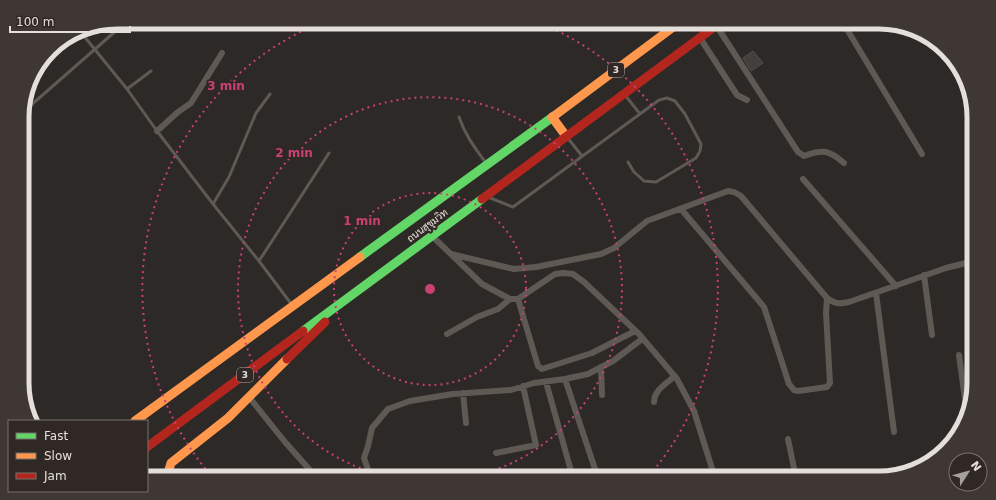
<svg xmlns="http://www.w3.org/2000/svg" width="996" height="500" font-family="'DejaVu Sans',Sarabun,sans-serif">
  <rect width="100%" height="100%" fill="#2d2927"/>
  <path fill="#433f3d" stroke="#555150" d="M753,51L763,63L751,71L743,58Z"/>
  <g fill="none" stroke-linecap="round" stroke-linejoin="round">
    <path stroke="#5f5953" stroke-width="3" d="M79,30L127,89L157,131L213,204L259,261L292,305
      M127,89L151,71
      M625,95L640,114
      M22,113L126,22
      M459,117C465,135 475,148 486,163
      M567,137L582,156
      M488,197L513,207L659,100L667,98L675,101L685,114L701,144L700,151L696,158L656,182L644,181L634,172L628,162
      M213,204L229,177L256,113L270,94
      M259,261L329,153"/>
    <path stroke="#5f5953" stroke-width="6" d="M850,22L845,26L922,154
      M716,25L798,152L804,156C823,149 829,150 844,163
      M700,38L737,95L747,100
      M157,131L178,112L191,103L222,53
      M803,179L896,286
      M681,209L764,307L789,384L794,390L798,391L827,387L830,383L826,313L827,298
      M432,236L482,284L510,299H518L555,274L563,273L573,274L584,282L639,334L677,379L694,411L715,478
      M451,254L514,269L536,267L601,254L614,248L647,221L728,191L734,192L741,196L827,298C835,304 839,304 849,302L946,268L974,261
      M924,275L932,335
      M876,293L894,432
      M518,299L538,366L542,369L592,353L635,331
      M447,334L477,317L498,309L510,299
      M959,355L967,414
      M601,367L602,395
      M565,379L598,478
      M546,382L573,478
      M463,393L466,423
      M249,397L285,442L317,478
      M654,402C654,390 667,383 675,376
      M788,439L796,478
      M496,453L536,445L523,386
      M654,475L655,478
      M371,478L364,458L368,446L372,428L388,409L410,401L453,394L511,390L534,383L565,379L588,374L613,361L642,339"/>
    <path stroke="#63d668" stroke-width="9" d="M360,257L554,116
      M303,331L482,199"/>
    <path stroke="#ff974d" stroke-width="9" d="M554,116L680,22
      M552,117L566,136
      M135,421L360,257
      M169,478L168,473L171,463L228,418L287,359"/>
    <path stroke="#b3261e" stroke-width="9" d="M482,199L721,22
      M287,359L325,322
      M147,447L303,331
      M147,473L154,478"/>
  </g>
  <g fill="none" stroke="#c94075" stroke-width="2" stroke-dasharray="2 4">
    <circle cx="430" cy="289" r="96"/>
    <path d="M395 478A192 192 0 1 1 465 478"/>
    <path d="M213 478A288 288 0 0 1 320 23M540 23A288 288 0 0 1 649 476"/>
  </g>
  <g text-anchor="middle" stroke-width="4" stroke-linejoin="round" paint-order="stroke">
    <g fill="#302824" stroke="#afa8a5" stroke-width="1">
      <rect x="608" y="63" width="16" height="14" rx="3"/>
      <rect x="237" y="368" width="16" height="14" rx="3"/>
    </g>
    <g font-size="9" font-weight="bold" fill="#e5dfdc">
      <text x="616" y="73">3</text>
      <text x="245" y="378">3</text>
    </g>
    <g font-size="10" fill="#e5dfdc" stroke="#302824">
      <text transform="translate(427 225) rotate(-37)" y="4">ถนนสุขุมวิท</text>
    </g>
  </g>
  <path d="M0 0H996V500H0ZM117 29H879A88 88 0 0 1 967 117V383A88 88 0 0 1 879 471H117A88 88 0 0 1 29 383V117A88 88 0 0 1 117 29Z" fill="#3e3733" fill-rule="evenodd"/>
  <path fill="none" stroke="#e5dfdc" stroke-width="5" d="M117 29H879A88 88 0 0 1 967 117V383A88 88 0 0 1 879 471H117A88 88 0 0 1 29 383V117A88 88 0 0 1 117 29Z"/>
  <circle cx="430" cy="289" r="6" fill="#c94075" stroke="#302824" stroke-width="2"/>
  <g font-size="12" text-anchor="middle" font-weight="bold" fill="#c94075" stroke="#302824" stroke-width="4" stroke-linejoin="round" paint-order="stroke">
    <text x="226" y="90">3 min</text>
    <text x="294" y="157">2 min</text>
    <text x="362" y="225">1 min</text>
  </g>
  <rect x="8" y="420" width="140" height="72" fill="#302824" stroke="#78716e"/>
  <rect x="16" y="433" width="20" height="6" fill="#63d668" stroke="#78716e"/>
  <text x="44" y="440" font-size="12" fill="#e5dfdc">Fast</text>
  <rect x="16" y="453" width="20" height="6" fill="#ff974d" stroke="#78716e"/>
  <text x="44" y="460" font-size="12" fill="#e5dfdc">Slow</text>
  <rect x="16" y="473" width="20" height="6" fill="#b3261e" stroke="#78716e"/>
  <text x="44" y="480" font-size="12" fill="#e5dfdc">Jam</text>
  <g transform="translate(968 472) rotate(54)"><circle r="19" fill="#302824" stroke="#78716e"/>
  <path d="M0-3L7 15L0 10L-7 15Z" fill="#a59f9d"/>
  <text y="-6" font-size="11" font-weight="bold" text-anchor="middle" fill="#e5dfdc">N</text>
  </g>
  <path d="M10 26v6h120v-6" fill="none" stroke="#e5dfdc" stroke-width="2"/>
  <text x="16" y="26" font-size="12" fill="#e5dfdc" stroke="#302824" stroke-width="3" paint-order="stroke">100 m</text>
</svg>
